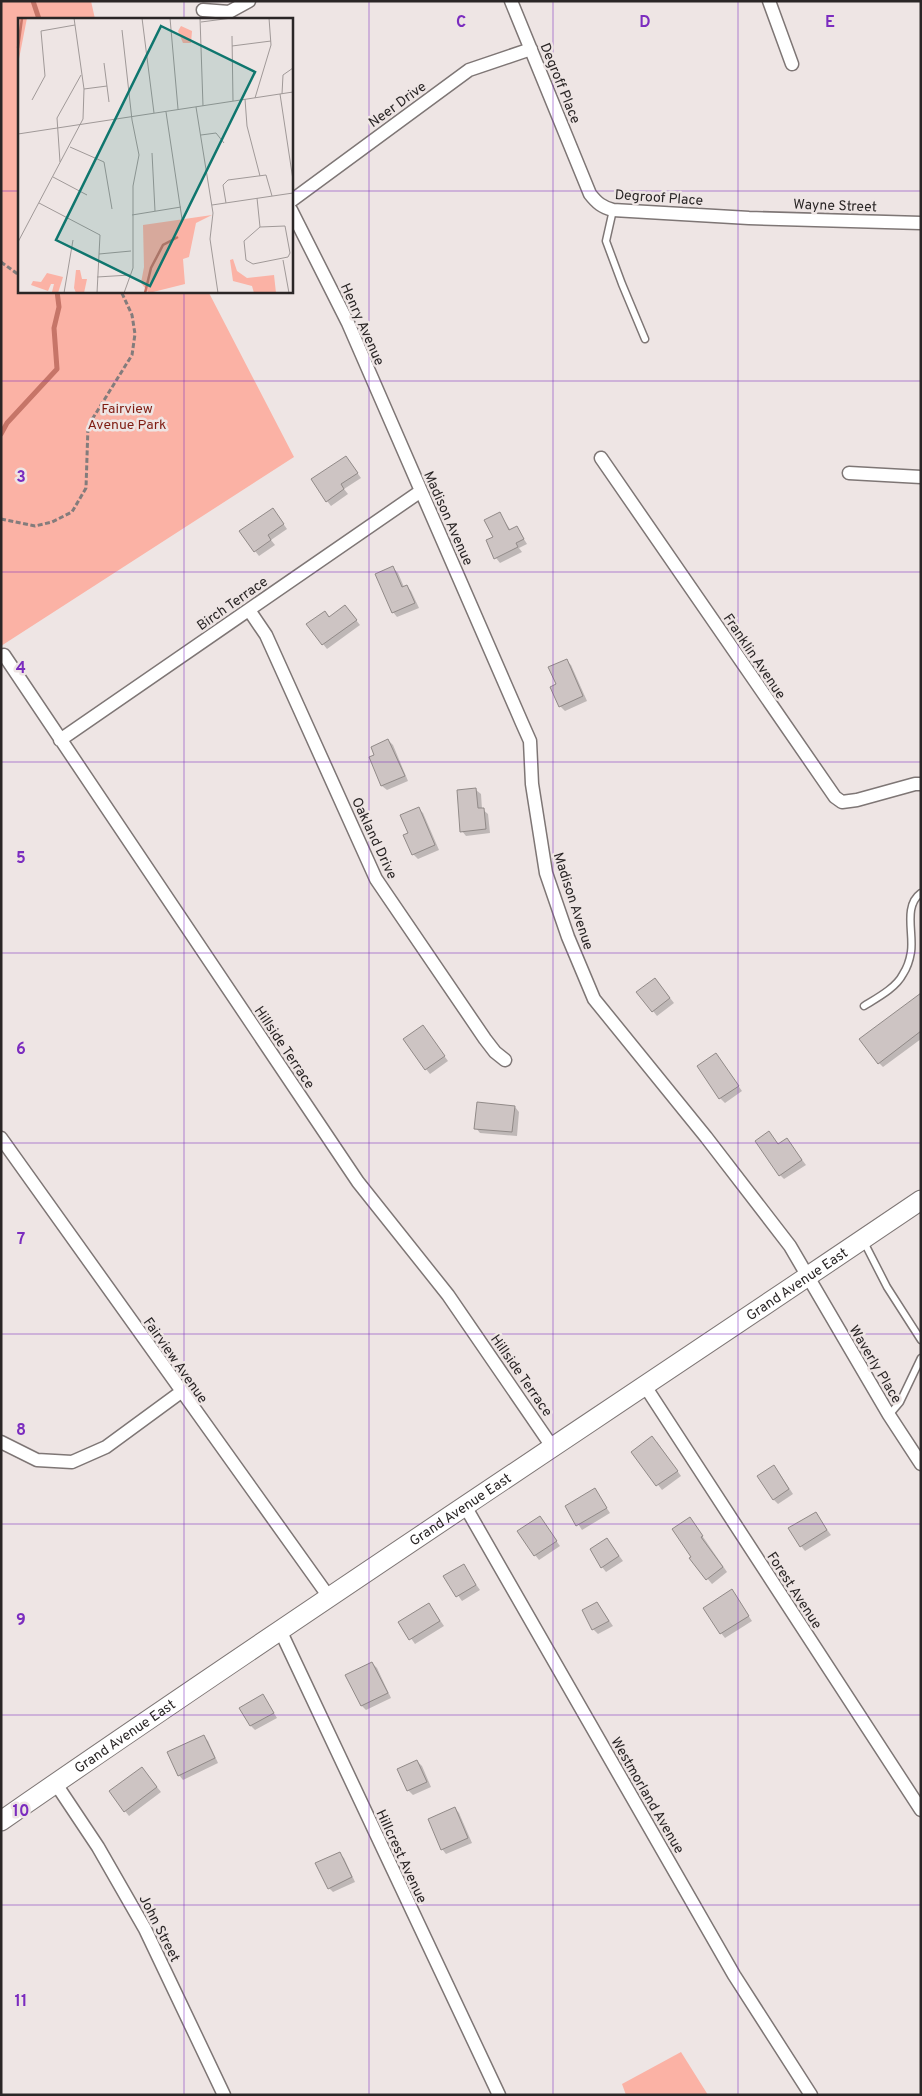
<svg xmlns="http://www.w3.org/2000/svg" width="922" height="2096" font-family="Overpass,sans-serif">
  <rect width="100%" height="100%" fill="#eee5e4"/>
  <path fill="#fbb2a5" d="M1,1H91L95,19H19V291H208L294,457L1,646Z
    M681,2052L708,2095H626L622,2084Z"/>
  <path fill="#0003" d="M346,457L361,478L344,489L348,494L331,506L327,501Z
    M273,509L287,529L271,540L275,545L259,556L255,551Z
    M500,514L511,531L517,528L527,544L519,548L522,552L500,563L496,558L494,537Z
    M393,568L398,573L404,587L407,586L411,591L419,608L397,617L393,612Z
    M345,606L360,625L327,649L323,644L325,612L330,618Z
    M566,660L571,665L587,701L565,711L560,706L558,685Z
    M388,740L393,745L408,781L387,790L382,786L370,758L376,755Z
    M476,790L481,794L482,809L488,814L490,833L466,836L462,831Z
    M418,808L423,813L439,850L418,859L413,854L409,834Z
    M659,984L674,1003L657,1016L653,1011Z
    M921,995V1039L883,1067L879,1063Z
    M423,1027L448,1061L430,1074L426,1069Z
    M716,1055L742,1091L725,1103L720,1098Z
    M515,1107L519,1112L517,1136L480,1133L476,1128Z
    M769,1132L779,1145L787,1140L806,1165L784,1179L780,1175Z
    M657,1442L681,1476L662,1490L633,1452Z
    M778,1471L793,1494L778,1504L774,1500Z
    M595,1490L610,1513L582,1530L567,1507Z
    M815,1513L831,1535L805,1551L801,1546Z
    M540,1518L560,1546L539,1560L535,1555Z
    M690,1518L727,1572L712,1584L691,1559Z
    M607,1539L623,1561L606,1572L602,1567Z
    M463,1566L480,1590L462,1601L445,1577Z
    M732,1591L752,1621L725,1638L721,1633Z
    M597,1603L613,1626L598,1634L593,1629Z
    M429,1604L444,1626L415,1644L400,1623Z
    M372,1663L377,1668L391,1698L366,1710L362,1706L347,1675Z
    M263,1695L277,1718L255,1730L251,1726Z
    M203,1736L208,1741L218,1763L183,1780L179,1775Z
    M417,1761L422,1766L431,1787L413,1795L408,1790Z
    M142,1768L161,1792L129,1816L125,1811Z
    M455,1808L459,1813L472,1843L446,1854L442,1849Z
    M339,1853L344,1858L355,1882L333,1892L329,1888Z"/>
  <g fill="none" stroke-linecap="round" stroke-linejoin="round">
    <path stroke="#c67568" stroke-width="5" d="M33,1L39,19
      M1,434L7,423L57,369L54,328L59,307L57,291"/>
  </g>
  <path fill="#cdc4c3" stroke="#918a88" d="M346,456L358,473L341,484L344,489L326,502L311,479Z
    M273,508L284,524L268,535L271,540L254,552L239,531Z
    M500,512L509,530L517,526L524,539L516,543L518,547L494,559L486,540L493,537L484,520Z
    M393,566L402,587L407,585L415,603L392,613L375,574Z
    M345,605L357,620L322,645L306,624L325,611L329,617Z
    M567,659L583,696L559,707L550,687L556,684L548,667Z
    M388,739L405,776L381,786L369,757L374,755L371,747Z
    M476,788L478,808H484L486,829L460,832L457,790Z
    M419,807L435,845L412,855L403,835L408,833L400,815Z
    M655,978L670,998L652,1012L636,992Z
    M921,993V1031L878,1064L859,1039Z
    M423,1025L445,1056L425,1070L403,1039Z
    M716,1053L739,1086L719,1099L697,1066Z
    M477,1102L515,1106L512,1132L474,1129Z
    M769,1131L778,1144L787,1138L802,1160L779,1176L755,1141Z
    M652,1436L678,1471L656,1486L631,1452Z
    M774,1465L789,1489L773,1500L757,1476Z
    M595,1488L607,1508L576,1526L565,1506Z
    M816,1512L827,1530L800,1547L788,1528Z
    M540,1516L557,1541L534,1556L517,1531Z
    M690,1517L703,1536L701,1537L723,1567L706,1580L689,1558L691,1557L672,1529Z
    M607,1538L619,1556L601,1568L590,1549Z
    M464,1564L476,1585L456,1597L443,1576Z
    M732,1589L749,1616L720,1634L703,1608Z
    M597,1602L609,1621L592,1630L582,1610Z
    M429,1603L440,1621L409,1640L398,1622Z
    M372,1662L388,1693L361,1706L345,1675Z
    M263,1694L274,1713L250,1726L239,1708Z
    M204,1735L215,1758L178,1776L167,1752Z
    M417,1760L427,1782L407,1791L397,1769Z
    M142,1767L157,1787L124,1812L109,1791Z
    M455,1807L468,1838L441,1850L428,1819Z
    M340,1852L352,1877L328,1889L315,1863Z"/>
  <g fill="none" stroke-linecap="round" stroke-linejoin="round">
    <g stroke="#7e7675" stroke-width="9">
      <path id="service" d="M613,210L606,241L622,284L645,339
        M864,1006C877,998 896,988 903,974C907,968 910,958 911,952C914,933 903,906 921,893
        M864,1242L887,1287L921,1340
        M889,1415L900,1402L921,1358"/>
    </g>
    <g stroke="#7e7675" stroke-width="15">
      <path id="minor" d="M511,1L590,194C597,203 602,207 613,210L749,218L921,223
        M769,1L792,64
        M203,10L229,12L249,1
        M291,201L469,70L531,49
        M291,210L348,323L522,723L530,741L532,784L546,873L568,937L594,999L706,1137L790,1246L889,1415L921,1464
        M601,458L835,797L842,802L857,800L915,784H921
        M849,473L921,477
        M249,610L266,635L376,879L485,1039L495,1052L505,1060
        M4,655L358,1182L448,1295L553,1448
        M60,740L421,491
        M1,1138L329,1597
        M645,1386L921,1810
        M1,1442L37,1460L72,1462L106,1447L181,1392
        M465,1506L734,1975L811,2095
        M280,1630L499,2095
        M56,1784L98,1847L145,1929L224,2095"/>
    </g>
    <g stroke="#7e7675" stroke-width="21">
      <g id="secondary">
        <path id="s1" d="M1,1821C305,1610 615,1407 921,1200"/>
      </g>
    </g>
    <path stroke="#837c7c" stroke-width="3" stroke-dasharray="5 2.5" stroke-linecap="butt" d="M1,262L19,275
      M1,519L35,526L52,522L72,512L86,488L88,426L132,355L135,334L132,315L121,291"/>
    <use href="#service" stroke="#fff" stroke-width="6"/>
    <use href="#minor" stroke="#fff" stroke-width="12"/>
    <use href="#secondary" stroke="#fff" stroke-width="19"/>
  </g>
  <path fill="none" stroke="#7b2cbf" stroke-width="1" stroke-opacity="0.55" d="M184,1V19M369,1V2095M553,1V2095M738,1V2095M1,191H19M291,191H921M184,291V2095M1,381H921M1,572H921M1,762H921M1,953H921M1,1143H921M1,1334H921M1,1524H921M1,1715H921M1,1905H921"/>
  <g text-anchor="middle" stroke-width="5" stroke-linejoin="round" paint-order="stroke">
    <g font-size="14" fill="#2a2626" stroke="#eee5e4">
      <text transform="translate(561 83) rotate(68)" y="5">Degroff Place</text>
      <text transform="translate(397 104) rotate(-36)" y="5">Neer Drive</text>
      <text transform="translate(659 197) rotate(4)" y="5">Degroof Place</text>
      <text transform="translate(835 205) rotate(2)" y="5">Wayne Street</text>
      <text transform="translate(363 324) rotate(66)" y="5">Henry Avenue</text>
      <text transform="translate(449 518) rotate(66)" y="5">Madison Avenue</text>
      <text transform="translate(232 603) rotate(-35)" y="5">Birch Terrace</text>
      <text transform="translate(755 656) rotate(56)" y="5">Franklin Avenue</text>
      <text transform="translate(375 838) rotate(65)" y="5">Oakland Drive</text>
      <text transform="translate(574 901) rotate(72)" y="5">Madison Avenue</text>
      <text transform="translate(285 1047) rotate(56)" y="5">Hillside Terrace</text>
      <text dy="5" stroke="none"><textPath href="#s1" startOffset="960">Grand Avenue East</textPath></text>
      <text transform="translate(176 1360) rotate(55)" y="5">Fairview Avenue</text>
      <text transform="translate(876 1364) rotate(59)" y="5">Waverly Place</text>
      <text transform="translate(522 1375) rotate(55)" y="5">Hillside Terrace</text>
      <text dy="5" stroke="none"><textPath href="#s1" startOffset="555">Grand Avenue East</textPath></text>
      <text transform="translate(795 1590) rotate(57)" y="5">Forest Avenue</text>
      <text dy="5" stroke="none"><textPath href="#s1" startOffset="150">Grand Avenue East</textPath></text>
      <text transform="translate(648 1795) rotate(60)" y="5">Westmorland Avenue</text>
      <text transform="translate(402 1856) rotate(65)" y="5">Hillcrest Avenue</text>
      <text transform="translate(160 1928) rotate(63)" y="5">John Street</text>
    </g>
    <g font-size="14" fill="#7f1d13" stroke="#eee5e4">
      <text x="127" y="413">Fairview<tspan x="127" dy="16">Avenue Park</tspan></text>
    </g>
  </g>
  <g transform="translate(18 18)">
    <rect width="275" height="275" fill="#eee5e4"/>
    <path d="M0,0H9L0,46ZM163,8L174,13L173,25H165L160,13ZM194,197L178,205L171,239L165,241L167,266L131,275L123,265L126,249L125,207ZM215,241L219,253L229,260L256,257L258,275H236L234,268L215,263L212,242ZM58,252H62L64,261H69L66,275H58L56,270ZM29,255L45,259L40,275L34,274L36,266H33L30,273L13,267L15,263L23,264Z" fill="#fbb2a5"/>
    <path fill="none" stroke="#c67568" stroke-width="2.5" d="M0,30L4,0M127,275L133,250L145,227L160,219"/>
    <path fill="none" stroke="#a09998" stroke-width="1" d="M124,0L136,95M152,0L160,91M182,0L185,88M183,4L214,0M104,12L114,102L121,137L115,168V250L106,275M214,18L215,83M214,28L253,23M86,45L91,84M66,71L89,68M262,76L275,162M264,76L265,57L275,50M237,80L253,27L251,0M227,81L229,108L242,158M14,82L27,58L23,13L57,7M178,89L195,195L192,221L200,275M148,94L164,201M0,116L275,74M183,117L198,115L206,125M52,129L86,144L94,191M134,135L137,193M42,144L39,100L63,57M35,159L69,177M239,180L242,209L226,223L228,242L235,246L270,239L272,235L267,208L242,209M21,185L82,217L79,275M208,185L205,167L210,162L248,157L254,178M194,187L275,175M114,197L163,189M0,224L65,101L66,71L56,0M81,236L113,233M265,242L271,275M79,259L112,257M46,275L55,222"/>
    <path fill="#0f766e" fill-opacity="0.15" stroke="#0f766e" stroke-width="2.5" d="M143,8L237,54L132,268L38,222Z"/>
    <rect width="275" height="275" fill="none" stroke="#2a2626" stroke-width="2.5"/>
  </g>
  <g font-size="16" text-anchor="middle" font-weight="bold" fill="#7b2cbf" stroke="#eee5e4" stroke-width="5" stroke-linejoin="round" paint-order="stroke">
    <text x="461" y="27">C</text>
    <text x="645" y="27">D</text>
    <text x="830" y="27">E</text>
    <text x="21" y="482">3</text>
    <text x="21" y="673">4</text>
    <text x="21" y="863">5</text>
    <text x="21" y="1054">6</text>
    <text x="21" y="1244">7</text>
    <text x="21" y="1435">8</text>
    <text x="21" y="1625">9</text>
    <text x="21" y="1816">10</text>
    <text x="21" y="2006">11</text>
  </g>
  <rect width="922" height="2096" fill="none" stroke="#2a2626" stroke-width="5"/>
</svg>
